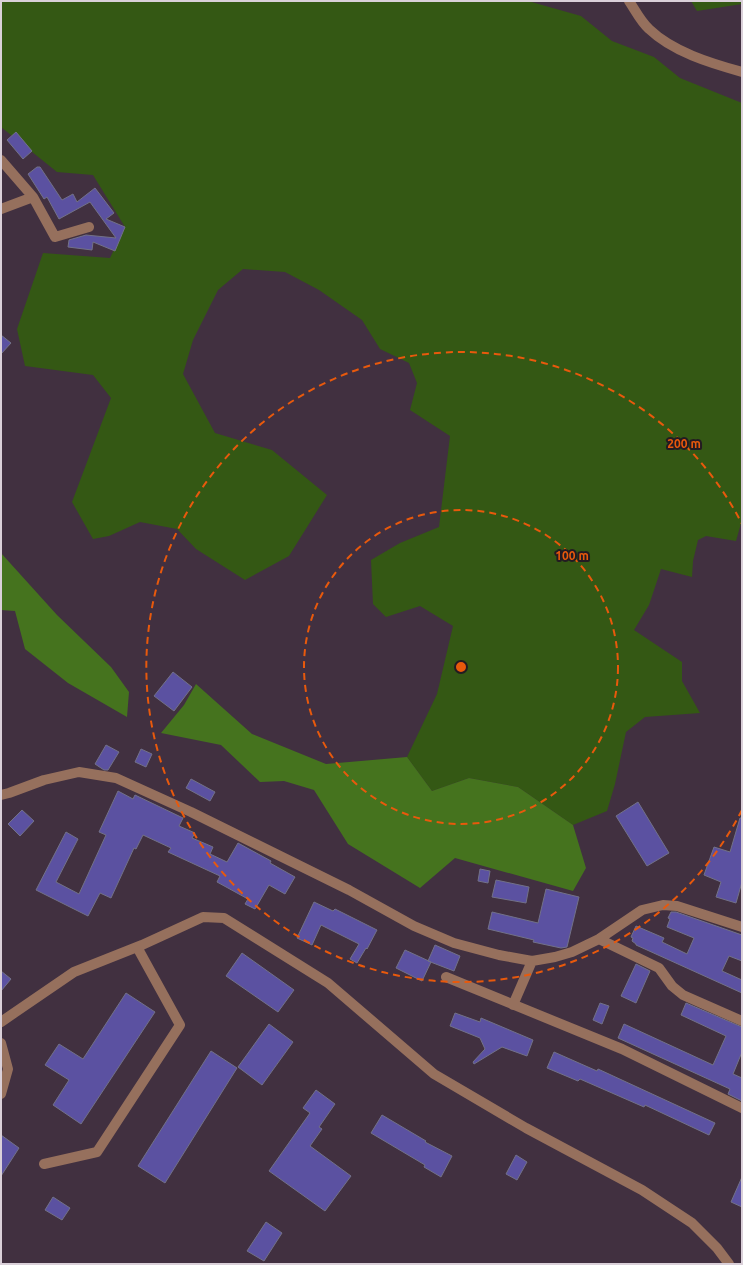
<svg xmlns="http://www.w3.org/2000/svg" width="743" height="1265" font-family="Ubuntu,sans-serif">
  <rect width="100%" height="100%" fill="#413040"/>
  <path fill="#345814" d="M1,1H528L581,16L612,41L654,57L680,78L742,103V520L736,541L706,536L698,540L693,561L692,577L661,569L649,605L634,630L682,662V681L700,713L645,717L626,732L615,784L607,811L573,825L518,787L469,778L432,791L407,757L437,694L453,626L420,606L386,617L373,604L371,560L400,543L439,527L450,436L410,410L417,383L409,363L380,349L362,320L319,290L285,272L243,269L218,290L193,340L183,374L215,433L272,450L327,495L289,556L245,580L196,549L177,529L140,522L109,536L93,539L72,502L111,398L93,375L25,366L17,329L43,253L110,258L125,227L93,175L57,172L1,127Z
    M691,1H742V4L697,11Z"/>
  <path fill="#45731e" d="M1,553L57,615L111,667L129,692L127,717L68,683L25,649L15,611L1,610Z
    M196,684L252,734L326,764L407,757L432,791L469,778L518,787L573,825L586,868L573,891L455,858L420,888L348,844L314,790L284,781L260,782L221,745L161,733L184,705Z"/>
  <path fill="#5b51a1" stroke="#727188" d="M16,132L32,151L23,159L7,140Z
    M37,167H40L62,200L73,194L77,202L95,188L114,213L106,219L125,227L115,251L93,242L92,250L68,247L69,240L86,235L116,238L90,202L59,219L47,197L44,199L28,174Z
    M1,335L11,343L1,354Z
    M173,672L192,687L174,711L154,696Z
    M106,745L119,752L108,770H104L95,764Z
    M141,749L152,754L146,767L135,762Z
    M191,779L215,792L210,801L186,788Z
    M118,791L133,799L135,795L183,818L179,826L195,833L192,838L213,847L210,854L227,862L238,843L271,861L270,863L295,877L285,894L269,885L255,909L245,904L248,899L217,882L220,876L168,852L171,848L143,835L136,849L134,848L111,898L100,893L88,916L36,890L66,832L78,839L56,882L79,894L106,835L99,832Z
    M638,802L669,853L647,866L616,816Z
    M22,810L34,821L20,836L8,824Z
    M740,818H742V882L736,903L716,897L721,882L704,875L714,847L730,852Z
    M480,869L490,871L488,883L478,881Z
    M496,880L529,887L526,903L492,897Z
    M546,889L579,897L567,947L561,948L533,942L534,940L488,929L492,912L538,923Z
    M314,902L333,911L335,909L377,930L367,949L366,948L357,963L350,959L359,944L321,925L312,945L297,938Z
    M671,912H676L742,935V961L729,956L722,971L742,980V993L636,945V944L632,941L633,938L631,937L636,926L664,938L662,942L687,954L694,938L667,927L670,919L668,918Z
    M435,945L460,956L454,971L428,961Z
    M405,950L431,962L422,981L396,968Z
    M242,953L294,990L278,1012L226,976Z
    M636,964L650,971L636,1003L621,996Z
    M1,971L11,979L1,991Z
    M126,993L155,1012L81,1124L53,1105L69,1080L45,1065L59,1044L83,1059Z
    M600,1003L609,1006L602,1024L593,1020Z
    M686,1003L742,1027V1052L733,1074L742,1078V1101L728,1094L730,1089L618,1038L624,1024L713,1065L726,1036L681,1015Z
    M455,1013L480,1022L481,1018L533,1040L527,1056L502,1047L474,1064L473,1062L485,1049L480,1038L450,1026Z
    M269,1024L293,1042L262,1085L238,1067Z
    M211,1051L237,1068L165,1183L138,1166Z
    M554,1052L597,1071L598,1069L715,1123L709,1135L645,1105L644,1107L580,1079L578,1081L547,1068Z
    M316,1090L335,1104L319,1127L322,1129L310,1146L351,1176L325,1211L269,1171L310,1113L303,1108Z
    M382,1115L426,1141L425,1142L452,1156L441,1177L424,1167L425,1165L371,1133Z
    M1,1135L19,1148L1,1176Z
    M516,1155L527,1162L517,1180L506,1174Z
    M742,1177V1207L731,1202Z
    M53,1197L70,1208L62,1220L45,1210Z
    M266,1222L282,1233L264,1261L247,1251Z"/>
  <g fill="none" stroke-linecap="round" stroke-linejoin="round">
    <path stroke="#96705d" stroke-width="10" d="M629,1C635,10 641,22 649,29C673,52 710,63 742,72
      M1,160L33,197
      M1,209L33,197L55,237L89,227
      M1,795L9,793L44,780L79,772L116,778L191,812L349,890L414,926L454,943L499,955L532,961L555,957L572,952L599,939L642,910L663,905L677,906L742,927
      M599,939L659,968L672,986L683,995L742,1021
      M446,977L622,1049L742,1108
      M513,1005L532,961
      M1,1022L74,972L142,945L203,917L224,918L328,983L434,1074L526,1128L642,1190L692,1223L717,1248L729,1264
      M1,1043L8,1069L1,1094
      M44,1164L97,1152L180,1025L137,947"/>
  </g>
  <g fill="none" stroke="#e8590c" stroke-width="2" stroke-dasharray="7 5">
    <circle cx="461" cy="667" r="157"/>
    <path d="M742 810A315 315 0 1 1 742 524"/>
  </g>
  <circle cx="461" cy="667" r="6" fill="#e8590c" stroke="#231b22" stroke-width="2"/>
  <g font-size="12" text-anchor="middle" font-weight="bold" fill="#e8590c" stroke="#231b22" stroke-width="4" stroke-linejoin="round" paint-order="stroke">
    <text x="684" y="448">200 m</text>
    <text x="572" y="560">100 m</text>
  </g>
  <rect width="743" height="1265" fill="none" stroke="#dad0d9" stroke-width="4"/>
</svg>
